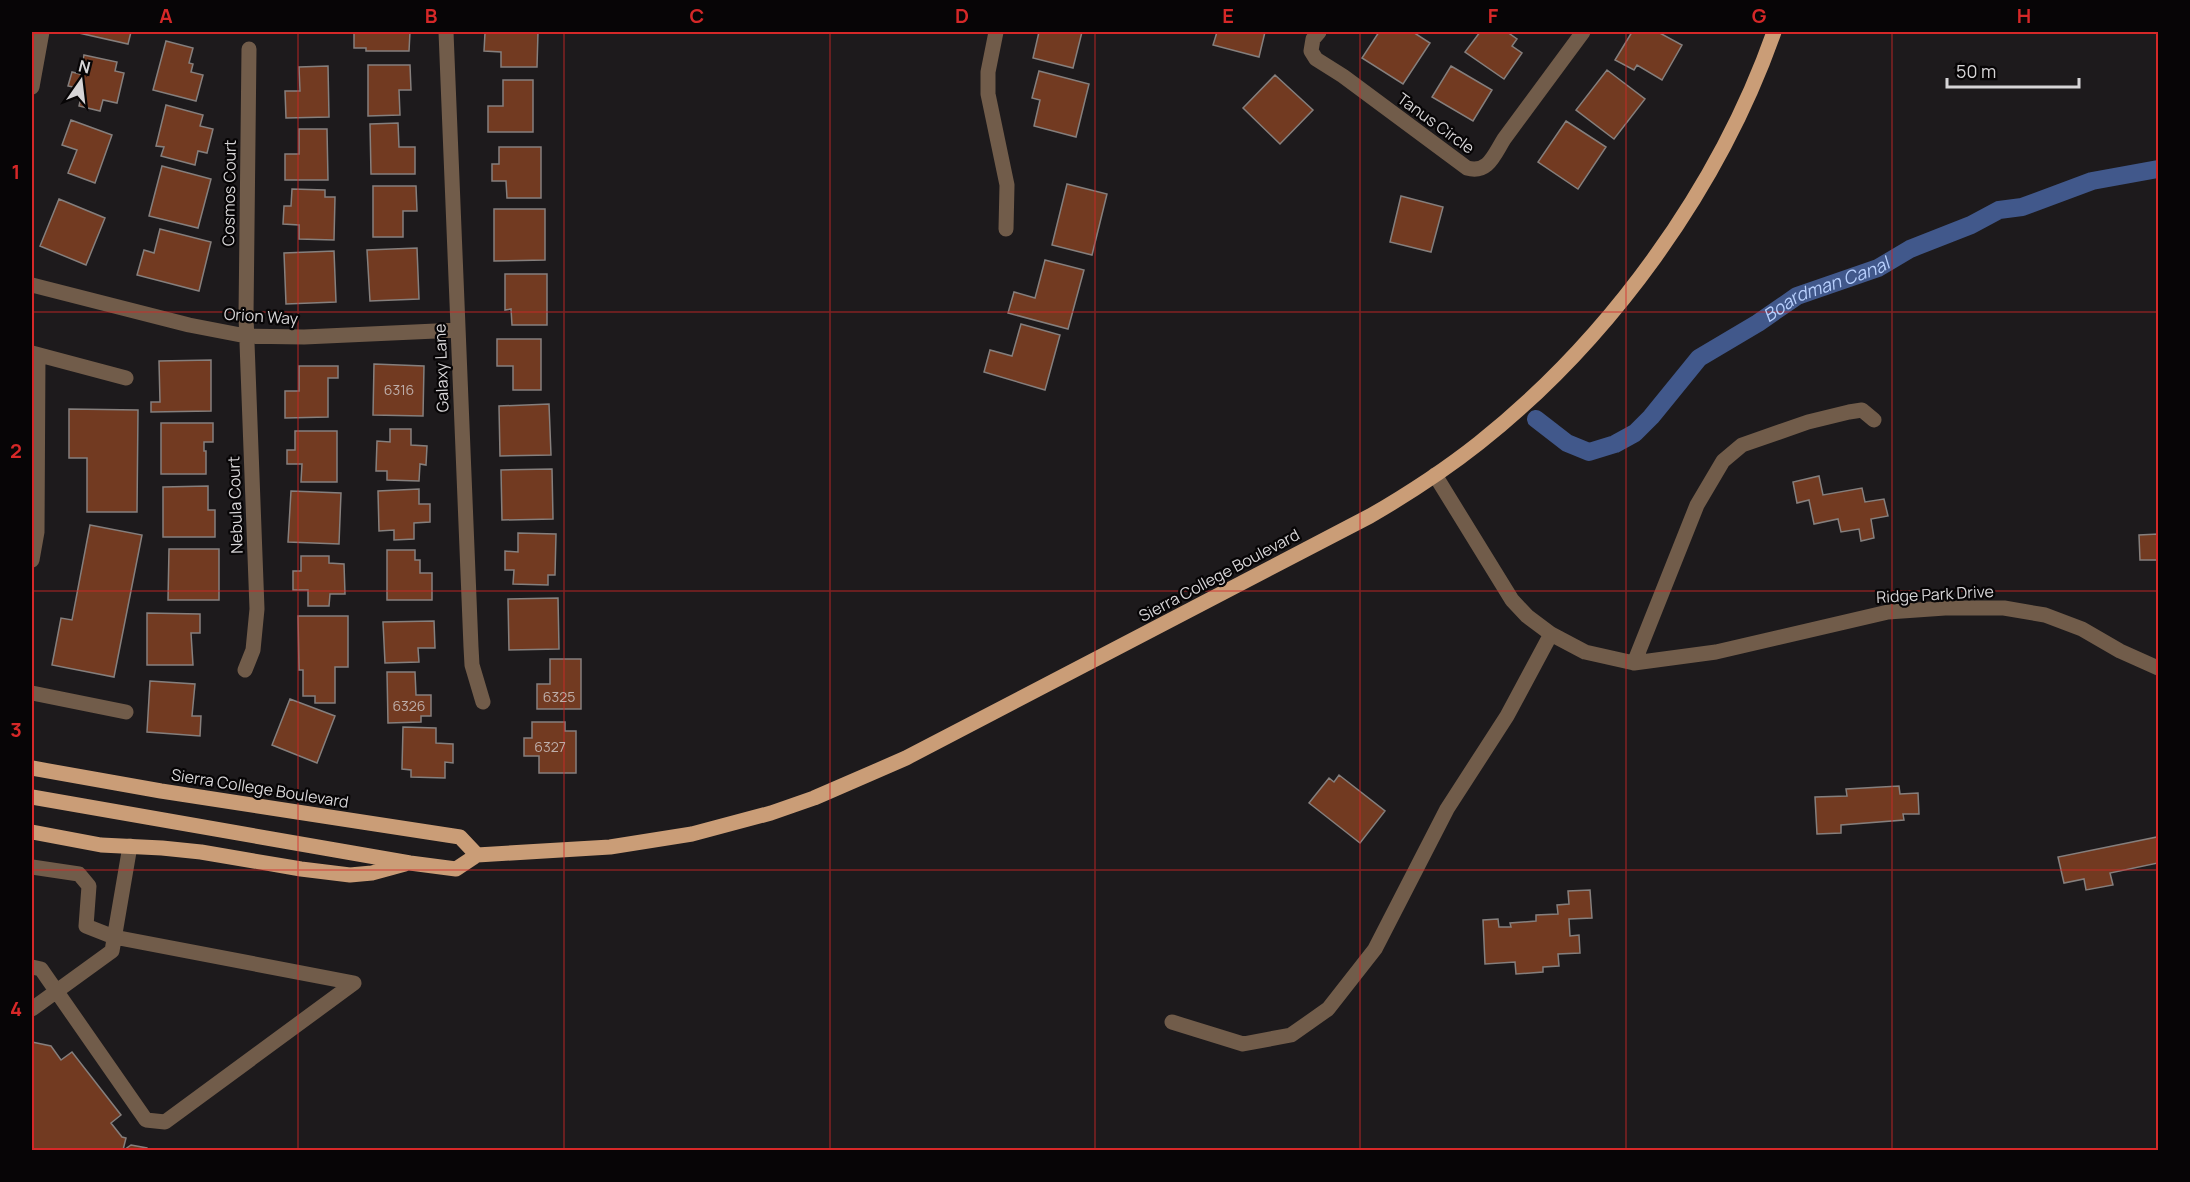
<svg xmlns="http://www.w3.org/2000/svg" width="2190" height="1182" font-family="Manrope,sans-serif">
  <rect width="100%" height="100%" fill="#1d1a1c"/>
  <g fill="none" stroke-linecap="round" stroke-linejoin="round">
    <path stroke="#41588b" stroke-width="18" id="s1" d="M1536,419L1567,443L1589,452L1615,444L1635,433L1651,417L1699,358L1758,323L1797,296L1878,268L1910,249L1971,225L1999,210L2022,207L2092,181L2158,169"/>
  </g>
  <path fill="#723a21" stroke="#857f7d" stroke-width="1.5" d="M80,32H131L128,44L79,33Z
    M354,32H410L409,51H366V48H354Z
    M493,32H538L537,67H501V52L484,51L485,33Z
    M1037,32H1082L1073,68L1033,58L1039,32Z
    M1217,32H1265L1259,57L1213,45Z
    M1379,32H1413L1430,43L1403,84L1362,58Z
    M1480,32H1507L1517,39L1512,46L1522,53L1504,79L1465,52Z
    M1632,32H1658L1682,45L1662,80L1637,65L1634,70L1615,60Z
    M166,41L193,48L189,63L193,64L191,72L203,75L196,101L153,90Z
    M84,55L117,62L115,71L124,73L117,103L103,100L100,111L79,106L83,89L68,86L72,72L80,74Z
    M368,65H410L411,90H399L400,115L368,116Z
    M328,66L329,117L286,118L285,91H300L299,67Z
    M1451,66L1492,90L1473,121L1432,97Z
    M1607,70L1645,99L1614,139L1576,110Z
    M1039,71L1089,84L1076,137L1034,126L1040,100L1032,98Z
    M1275,75L1313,110L1280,144L1243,108Z
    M503,80H533V132H488V106H503Z
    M166,105L203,115L200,126L213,129L207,153L198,151L195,165L161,156L164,147L156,146Z
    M71,120L112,135L95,183L68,173L77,150L62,145Z
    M1566,121L1606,147L1578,189L1538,162Z
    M398,123L399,147H415V174H371L370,124Z
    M299,129H327L328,180H285V154H299Z
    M499,147H541V198H507L506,181H492V164H499Z
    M162,166L211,179L198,228L149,216Z
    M1067,184L1107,194L1092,255L1052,245Z
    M373,186H416L417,211H403V237H373Z
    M292,189L325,190V197H335L334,240L299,239V225L283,224L284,206H291Z
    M1401,196L1443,207L1431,252L1390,242Z
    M59,199L105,218L86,265L40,246Z
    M494,209H545V260L494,261Z
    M160,229L211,242L199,291L137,275L144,250L154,253Z
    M417,248L419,299L370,301L367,250Z
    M334,251L336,302L286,304L284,253Z
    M1045,260L1084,270L1068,329L1008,313L1014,292L1035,298Z
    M505,274H547V325H512L511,309L505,310Z
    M1021,324L1060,335L1045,390L984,372L990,350L1012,356Z
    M497,339H541V390H513V366H497Z
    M211,360V411L151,412V402H160L159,361Z
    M374,364L424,366L423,416L373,415Z
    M299,366H338V378H328V417L285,418V391H299Z
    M549,404L551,455L500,456L499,406Z
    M69,409L138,410L137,512H87V458H69Z
    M161,423H213V442H204V451H206V474H161Z
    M390,429H411V445L427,446L426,465L420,464L419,481L387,480V471H376L377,441L390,442Z
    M295,431H337V482H301L302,464H287V450H295Z
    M552,469L553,519L502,520L501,470Z
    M1819,476L1823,495L1862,488L1865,502L1884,499L1888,516L1871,519L1874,538L1861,541L1859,529L1841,532L1838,519L1814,524L1809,500L1797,503L1793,482Z
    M208,486V510H215V537H163V487Z
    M419,489V504H430V522L414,523V539L394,540V530L379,531L378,491Z
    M291,491L341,493L339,544L288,542Z
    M90,525L142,535L114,677L52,665L61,618L72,620Z
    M518,533L556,534L555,575H548V585L513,584L514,570H505V551L518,552Z
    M2158,534V560H2140L2139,535Z
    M169,549H219V600H168Z
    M387,550H415V560H420V573H432V600H387Z
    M301,556H329V563L344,564L345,594H330L329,606H308V590H293V571H301Z
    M558,598L559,649L509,650L508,599Z
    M147,613L200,614V633H191L193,665H147Z
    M298,616H348V667H335V703H315V696H303V670H299Z
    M434,621L435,648H418L419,662L385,663L383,622Z
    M550,659H581V709H537V684H550Z
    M387,672H415L416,695H431V716H421V722L388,723Z
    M150,681L195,684L192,716H201L200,736L147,732Z
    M290,699L335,716L317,763L272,745Z
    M532,722H565V731H576V773H539V756H524V738H532Z
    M403,727L436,728V743L453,744V763L445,762V778L411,777V770L402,769Z
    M1339,775L1385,811L1360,843L1309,803L1329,778L1334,782Z
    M1899,786L1900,794L1918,793L1919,814H1903L1904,820L1841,825V833L1817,834L1815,797L1847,796L1846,789Z
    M2157,837L2158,863L2110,873L2113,885L2086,890L2084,879L2064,883L2058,857Z
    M1590,890L1592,918L1569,919L1570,936L1579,935L1580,953L1558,954L1559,966L1543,967V972L1516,974L1515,962L1485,964L1483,920L1498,919L1499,927H1511L1510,923L1536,921V915L1558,914L1557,905L1569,904L1568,891Z
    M32,1042L51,1046L61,1060L72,1052L121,1115L111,1123L122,1137L126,1138L123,1150H32Z
    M131,1145L147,1148L148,1150H124Z"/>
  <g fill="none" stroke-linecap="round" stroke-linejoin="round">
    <path stroke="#715c4a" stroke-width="15" d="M446,32L471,647L472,665L483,702
      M996,32L988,72V94L1007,185L1006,229
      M1319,32L1313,39L1311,51L1316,59L1343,76L1467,168C1488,174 1494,155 1504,139L1583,32
      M32,87L42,32
      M32,285L189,325L246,336L304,337L458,330
      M32,353L126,378
      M1435,475L1512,600L1527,616L1551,634L1585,652L1634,663L1716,652L1888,612L1945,608H2004L2045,615L2082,629L2120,651L2158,668
      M32,531L37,532L32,560
      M37,532L38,355
      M1634,663L1697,505L1723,461L1742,445L1808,422L1849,412L1862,410L1874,420
      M245,670L253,650L257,609L246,316L249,49
      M32,693L126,712
      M32,867L79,874L89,886L86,926L114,937L354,983L165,1122L146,1120L41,969L32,967
      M32,1009L112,951L130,846
      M1172,1022L1243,1044L1291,1035L1328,1009L1375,949L1447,809L1507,716L1551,634"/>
    <path stroke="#ca9d77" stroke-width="15" d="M32,768L161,791L460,837L477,855
      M32,797L410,863L456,869L477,855L610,847L692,834L771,813L814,798L906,758L1370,516C1408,494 1445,470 1479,443C1610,339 1719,188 1774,32
      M32,832L101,845L162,848L201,852L301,869L350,875L372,873L405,864"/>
  </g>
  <path fill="none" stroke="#d62828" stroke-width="1.5" stroke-opacity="0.55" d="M298,32V1150M564,32V1150M830,32V1150M1095,32V1150M1360,32V1150M1626,32V1150M1892,32V1150M32,312H2158M32,591H2158M32,870H2158"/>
  <g text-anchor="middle" stroke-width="4.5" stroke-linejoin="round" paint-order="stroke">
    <g font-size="14" fill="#beaeaa">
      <text x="399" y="395">6316</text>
      <text x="559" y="702">6325</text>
      <text x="409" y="711">6326</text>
      <text x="550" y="752">6327</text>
    </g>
    <g font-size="16" fill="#d7d5d7" stroke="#070506">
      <text transform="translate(1436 123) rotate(36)" y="6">Tanus Circle</text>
      <text transform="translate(229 193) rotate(-89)" y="6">Cosmos Court</text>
      <text transform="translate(261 316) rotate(4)" y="6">Orion Way</text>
      <text transform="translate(441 368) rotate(-92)" y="6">Galaxy Lane</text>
      <text transform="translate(235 505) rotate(-92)" y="6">Nebula Court</text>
      <text transform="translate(1219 575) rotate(-28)" y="6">Sierra College Boulevard</text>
      <text transform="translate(1935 594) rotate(-3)" y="6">Ridge Park Drive</text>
      <text transform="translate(260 788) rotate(9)" y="6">Sierra College Boulevard</text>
    </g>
    <g font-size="18" font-style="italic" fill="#b7cffd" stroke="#070506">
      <text dy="6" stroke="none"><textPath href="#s1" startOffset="357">Boardman Canal</textPath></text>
    </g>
  </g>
  <rect width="2190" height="1182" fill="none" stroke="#070506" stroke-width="66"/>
  <g transform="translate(81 81) rotate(14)" stroke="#070506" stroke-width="4.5" paint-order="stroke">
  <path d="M0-4.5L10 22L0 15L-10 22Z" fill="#d7d5d7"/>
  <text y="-9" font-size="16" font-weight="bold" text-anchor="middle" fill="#d7d5d7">N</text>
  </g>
  <path d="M1947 78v9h132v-9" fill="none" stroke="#d7d5d7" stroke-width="3"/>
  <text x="1956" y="78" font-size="18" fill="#d7d5d7" stroke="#070506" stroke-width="4.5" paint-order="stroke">50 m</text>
  <rect x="33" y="33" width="2124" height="1116" fill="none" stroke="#d62828" stroke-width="2"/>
  <g font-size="20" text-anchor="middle" font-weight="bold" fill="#d62828">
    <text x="166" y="23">A</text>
    <text x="431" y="23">B</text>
    <text x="697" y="23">C</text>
    <text x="962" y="23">D</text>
    <text x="1228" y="23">E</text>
    <text x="1493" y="23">F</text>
    <text x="1759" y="23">G</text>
    <text x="2024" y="23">H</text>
    <text x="16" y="179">1</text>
    <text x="16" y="458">2</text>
    <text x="16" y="737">3</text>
    <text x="16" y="1016">4</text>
  </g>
</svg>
